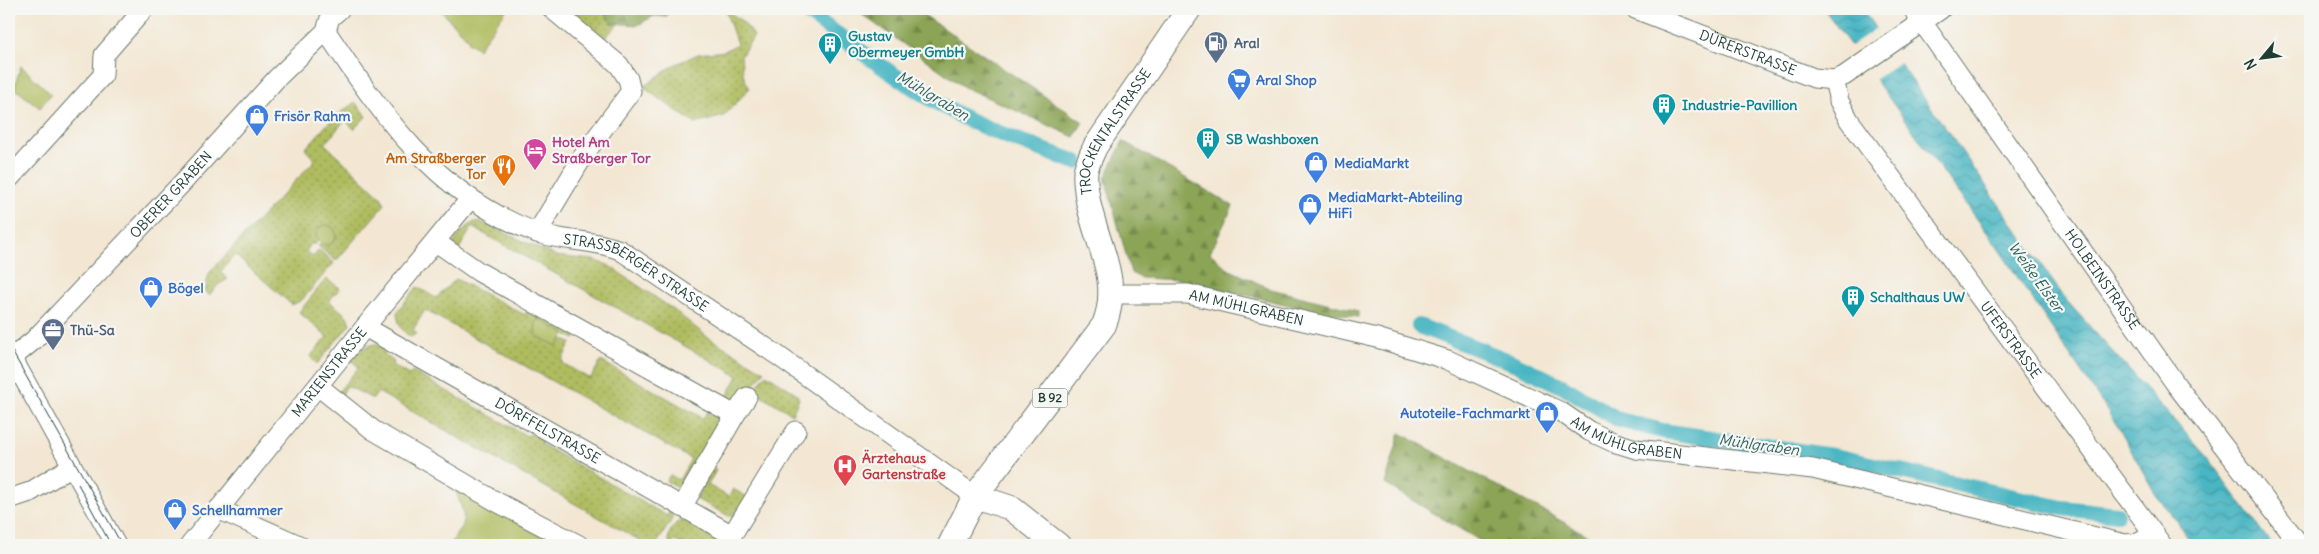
<svg xmlns="http://www.w3.org/2000/svg" width="2319" height="554" font-family="Delius,sans-serif">
  <defs>
    <pattern id="grass-dots" width="8" height="8" patternUnits="userSpaceOnUse" patternTransform="scale(1.25)"><rect width="8" height="8" fill="#afbc5e"/><path d="M2 2h.1M6 6h.1" fill="none" stroke="#8e9a4e" stroke-width="1.8" stroke-linecap="round"/></pattern>
    <pattern id="forest-firs" width="22" height="20" patternUnits="userSpaceOnUse" patternTransform="scale(1.25)"><rect width="22" height="20" fill="#8ba455"/><path d="M5 1l3.5 6h-7zM16 11l3.5 6h-7z" fill="#718747"/></pattern>
    <pattern id="water-waves" width="16" height="10" patternUnits="userSpaceOnUse" patternTransform="scale(1.25)"><rect width="16" height="10" fill="#48b6c3"/><path d="M0 5q4-4 8 0t8 0" fill="none" stroke="#3b959f"/></pattern>
  </defs>
  <rect width="100%" height="100%" fill="#f6f6f2"/>
  <filter id="ink" filterUnits="userSpaceOnUse"><feTurbulence type="fractalNoise" baseFrequency=".02" numOctaves="2"/><feDisplacementMap in="SourceGraphic" scale="10" xChannelSelector="R" yChannelSelector="G"/><feConvolveMatrix kernelMatrix="1 2 1 2 8 2 1 2 1" color-interpolation-filters="sRGB"/></filter>
  <filter id="wash" filterUnits="userSpaceOnUse"><feTurbulence type="fractalNoise" baseFrequency=".0096" numOctaves="4" result="noise"/><feDisplacementMap in="SourceGraphic" scale="20" xChannelSelector="R" yChannelSelector="G"/><feGaussianBlur stdDeviation="1.12" result="paint"/><feColorMatrix in="noise" values="0 0 0 0 0 0 0 0 0 0 0 0 0 0 0 0 0 1.4 0 .05"/><feComposite in="paint" operator="in"/></filter>
  <g filter="url(#wash)">
    <rect width="100%" height="100%" fill="#f3e7d3"/>
    <path fill="url(#grass-dots)" stroke="#677c49" d="M564,9H602L611,23L618,24L601,42Z
      M726,12C738,15 747,26 754,36L741,56L743,74L749,89L724,116L695,124L643,87L674,65L698,54L725,51L737,44Z
      M355,102L366,116L365,118L354,129L345,120L325,144L381,197L385,204L336,261L318,246L321,244C329,246 335,243 336,235L329,226H321L317,237L318,241L314,245L312,243L306,251L313,257L319,250L334,263L302,300L292,305L235,255L220,272L228,279L219,284L209,295L205,291L209,273L315,160L305,149L332,119Z
      M474,222H481L556,256L593,260L608,265L674,310L706,336L764,371C754,386 746,397 728,402L714,396L716,392L726,398L738,376L472,227L459,249L452,245L462,231Z
      M326,279L340,288L329,301L347,316L350,324L317,364L310,357L327,337L299,312Z
      M456,279L525,315L531,304L579,331L575,339L539,319L557,346L563,338L571,343L562,360L564,364L590,379L601,361L703,418L707,412L724,421L684,491L666,481L670,475L679,480L691,459L425,310L413,330L417,333L411,337C401,331 398,324 397,312L417,287L436,298Z
      M383,343L389,346L384,354L394,362L392,365L409,375L413,372L527,436L535,432L543,437L541,444L667,516L672,507V519L656,545L648,543L643,545L644,543L378,392L373,399L347,386L339,399L338,392L359,367L351,360C360,348 368,344 383,343Z
      M766,374L796,393L799,399L792,414L759,394L754,402L749,397Z
      M711,467L716,470L708,485L729,497L733,489L751,499L736,516H729L696,499Z
      M688,518C700,526 713,531 717,545H683L675,541L671,545C663,533 677,520 688,518Z"/>
    <path fill="url(#forest-firs)" stroke="#557044" d="M602,9H669L666,17L654,16L638,25L611,23Z
      M854,9H915L1083,122L1074,137L964,87Z
      M1123,141L1233,206L1210,253L1228,269L1271,289L1358,311V317L1306,309L1181,280L1141,278L1131,273L1105,178Z
      M1400,433L1600,542L1599,545H1487L1385,484Z"/>
    <path fill="#afbc5e" stroke="#677c49" d="M442,9H507L478,49L468,42L469,40L442,12Z
      M21,66L51,94L40,108L14,88Z
      M316 235a10 10 0 1 1 20 0a10 10 0 1 1-20 0Z
      M539,319L565,334L557,346L535,335L536,321Z
      M459,485L570,545H450C466,519 467,521 456,492Z"/>
    <path fill="url(#water-waves)" stroke="#347a7c" d="M1824,9H1862L2066,300L2207,457L2272,545H2195L2156,495L2118,427L1996,245Z"/>
    <path fill="#f3e7d3" d="M1878,27L1901,61L1874,80L1849,47Z"/>
    <g fill="none" stroke-linecap="round" stroke-linejoin="round">
      <path stroke="#48b6c3" stroke-width="16" d="M802,9C852,44 908,89 963,117C999,135 1038,148 1076,162
        M1419,326L1514,363L1564,387L1619,420L1663,431L1839,457L2062,508L2117,514"/>
    </g>
  </g>
  <g filter="url(#ink)">
    <g fill="none" stroke-linecap="round" stroke-linejoin="round">
      <g stroke="#69786c" stroke-width="21">
        <g id="minor">
          <path id="s1" d="M1635,9L1814,78L1834,80L1844,76L1941,9"/>
          <path id="s2" d="M1913,9L2177,386L2300,545"/>
          <path id="s3" d="M326,31C381,114 437,196 535,232C562,242 592,239 620,250L777,355L975,496"/>
          <path id="s4" d="M1834,80L1839,101L1849,120L2162,545"/>
          <path d="M9,179L103,75L104,55L144,9"/>
          <path d="M537,233L585,153L631,91L628,79L619,65L552,9"/>
          <path d="M436,242L479,272L735,415L682,507"/>
          <path id="s5" d="M1112,294H1188L1377,338L1448,360L1561,412L1589,431L1613,442L1636,449L1813,469L2125,544L2137,543L2153,533"/>
          <path id="s6" d="M365,327L732,535"/>
          <path d="M9,352L116,545"/>
          <path id="s7" d="M12,358L34,340L185,180L277,78L326,31L330,18L340,9"/>
          <path d="M318,386L373,430L497,502L579,545"/>
          <path d="M735,415L747,397"/>
          <path d="M9,499L30,492L72,466"/>
          <path d="M218,509L299,545"/>
          <path id="s8" d="M190,545L365,327L470,199"/>
          <path d="M729,545L732,535L796,431"/>
        </g>
      </g>
      <g stroke="#69786c" stroke-width="26">
        <g id="major">
          <path d="M975,496L1011,508L1058,545"/>
          <path id="s9" d="M950,545L975,496L1104,325C1123,278 1094,242 1087,195C1086,187 1084,177 1086,169C1088,162 1092,154 1095,147L1189,9"/>
        </g>
      </g>
      <use href="#minor" stroke="#fff" stroke-width="19"/>
      <use href="#major" stroke="#fff" stroke-width="24"/>
      <path stroke="#1f3d34" stroke-width="1" d="M9,346L122,545
        M78,484L111,545"/>
    </g>
  </g>
  <defs>
    <g id="fuel-pin" transform="scale(1.25)"><path d="M0 17L-7.5 6A9.5 9.5 0 1 1 7.5 6Z" fill="#5c6f8a" stroke="#f6f6f2"/><path d="M-5.5-6h7V0h2V4h1.3V-2.5L3-4.5l.8-.8L6-3V5H2.5V1h-1V6h-7ZM-4.2-4.7v3.2H.2V-4.7Z" fill="#fff"/></g>
    <g id="building-pin" transform="scale(1.25)"><path d="M0 17L-7.5 6A9.5 9.5 0 1 1 7.5 6Z" fill="#0f9aa8" stroke="#f6f6f2"/><path d="M-4-6H4V6H1V3H-1V6H-4ZM-2.5-4.3h1.7v1.8h-1.7ZM.8-4.3h1.7v1.8H.8ZM-2.5-1h1.7V.8h-1.7ZM.8-1h1.7V.8H.8Z" fill="#fff"/></g>
    <g id="supermarket-pin" transform="scale(1.25)"><path d="M0 17L-7.5 6A9.5 9.5 0 1 1 7.5 6Z" fill="#3f7fe0" stroke="#f6f6f2"/><path d="M-6-5.5h2.5l.6 2H6L4.5 2H-2.5L-4.4-4H-6ZM-1.5 3.2a1.3 1.3 0 1 0 .1 0ZM3 3.2a1.3 1.3 0 1 0 .1 0Z" fill="#fff"/></g>
    <g id="shop-pin" transform="scale(1.25)"><path d="M0 17L-7.5 6A9.5 9.5 0 1 1 7.5 6Z" fill="#3f7fe0" stroke="#f6f6f2"/><path d="M-5-2.5h2.3a2.7 3.5 0 0 1 5.4 0H5L5.5 6h-11ZM-1.5-2.5h3a1.5 2.3 0 0 0-3 0Z" fill="#fff"/></g>
    <g id="hotel-pin" transform="scale(1.25)"><path d="M0 17L-7.5 6A9.5 9.5 0 1 1 7.5 6Z" fill="#d1479c" stroke="#f6f6f2"/><path d="M-6-4.5h1.5V1H6V5H4.5V3h-9V5H-6ZM-4 0a1.8 1.8 0 1 1 3.6 0ZM.5 0V-2.5h3Q6-2.5 6 0Z" fill="#fff"/></g>
    <g id="restaurant-pin" transform="scale(1.25)"><path d="M0 17L-7.5 6A9.5 9.5 0 1 1 7.5 6Z" fill="#e8710a" stroke="#f6f6f2"/><path d="M-5-6h1v4h1v-4h1v4h1v-4h1v5L-1.5 .5V6h-2V.5L-5-1ZM5-6V6H3V1.5H1.5Q1.5-4 5-6Z" fill="#fff"/></g>
    <g id="office-pin" transform="scale(1.25)"><path d="M0 17L-7.5 6A9.5 9.5 0 1 1 7.5 6Z" fill="#5c6f8a" stroke="#f6f6f2"/><path d="M-6-3h4V-5.5h4V-3h4V5H-6ZM-1-4.5V-3h2v-1.5ZM-6 0V1H6V0Z" fill="#fff"/></g>
    <g id="hospital-pin" transform="scale(1.25)"><path d="M0 17L-7.5 6A9.5 9.5 0 1 1 7.5 6Z" fill="#e0444e" stroke="#f6f6f2"/><path d="M-5-5h3v3.5h4V-5h3V5h-3V1.5h-4V5h-3Z" fill="#fff"/></g>
  </defs>
  <g fill-rule="evenodd">
    <use href="#fuel-pin" x="1216" y="43"/>
    <use href="#building-pin" x="830" y="44"/>
    <use href="#supermarket-pin" x="1239" y="80"/>
    <use href="#building-pin" x="1664" y="105"/>
    <use href="#shop-pin" x="257" y="116"/>
    <use href="#building-pin" x="1208" y="139"/>
    <use href="#hotel-pin" x="535" y="150"/>
    <use href="#shop-pin" x="1316" y="163"/>
    <use href="#restaurant-pin" x="504" y="166"/>
    <use href="#shop-pin" x="1310" y="205"/>
    <use href="#shop-pin" x="151" y="288"/>
    <use href="#building-pin" x="1853" y="297"/>
    <use href="#office-pin" x="53" y="330"/>
    <use href="#shop-pin" x="1547" y="413"/>
    <use href="#hospital-pin" x="845" y="466"/>
    <use href="#shop-pin" x="175" y="510"/>
  </g>
  <g text-anchor="middle" stroke-width="4.5" stroke-linejoin="round" paint-order="stroke">
    <rect fill="#f6f6f2" stroke="#60746d" stroke-width="1" x="1032.5" y="388.5" width="35" height="19" rx="4"/>
    <g font-size="12" font-weight="bold" fill="#1f3d34">
      <text x="1050" y="402">B 92</text>
    </g>
    <g font-size="14" font-weight="bold" fill="#0d838f" stroke="#f6f6f2" text-anchor="start">
      <text x="848" y="41">Gustav<tspan x="848" dy="16">Obermeyer GmbH</tspan></text>
      <text x="1682" y="110">Industrie-Pavillion</text>
      <text x="1226" y="144">SB Washboxen</text>
      <text x="1870" y="302">Schalthaus UW</text>
    </g>
    <g font-size="14" font-weight="bold" fill="#4e5e75" stroke="#f6f6f2" text-anchor="start">
      <text x="1234" y="48">Aral</text>
      <text x="70" y="335">Thü-Sa</text>
    </g>
    <g font-size="14" fill="#1f3d34" stroke="#f6f6f2">
      <text dy="5" stroke="none"><textPath href="#s1" startOffset="121">DÜRERSTRASSE</textPath></text>
      <text dy="5" stroke="none"><textPath href="#s9" startOffset="475">TROCKENTALSTRASSE</textPath></text>
      <text dy="5" stroke="none"><textPath href="#s7" startOffset="228">OBERER GRABEN</textPath></text>
      <text dy="5" stroke="none"><textPath href="#s3" startOffset="406">STRASSBERGER STRASSE</textPath></text>
      <text dy="5" stroke="none"><textPath href="#s2" startOffset="330">HOLBEINSTRASSE</textPath></text>
      <text dy="5" stroke="none"><textPath href="#s5" startOffset="136">AM MÜHLGRABEN</textPath></text>
      <text dy="5" stroke="none"><textPath href="#s4" startOffset="316">UFERSTRASSE</textPath></text>
      <text dy="5" stroke="none"><textPath href="#s8" startOffset="222">MARIENSTRASSE</textPath></text>
      <text dy="5" stroke="none"><textPath href="#s6" startOffset="210">DÖRFFELSTRASSE</textPath></text>
      <text dy="5" stroke="none"><textPath href="#s5" startOffset="541">AM MÜHLGRABEN</textPath></text>
    </g>
    <g font-size="14" font-weight="bold" fill="#366cbe" stroke="#f6f6f2" text-anchor="start">
      <text x="1256" y="85">Aral Shop</text>
      <text x="274" y="121">Frisör Rahm</text>
      <text x="1334" y="168">MediaMarkt</text>
      <text x="1328" y="202">MediaMarkt-Abteiling<tspan x="1328" dy="16">HiFi</tspan></text>
      <text x="168" y="293">Bögel</text>
      <text x="1530" y="418" text-anchor="end">Autoteile-Fachmarkt</text>
      <text x="192" y="515">Schellhammer</text>
    </g>
    <g font-size="14" font-weight="bold" fill="#b23c85" stroke="#f6f6f2" text-anchor="start">
      <text x="552" y="147">Hotel Am<tspan x="552" dy="16">Straßberger Tor</tspan></text>
    </g>
    <g font-size="14" font-weight="bold" fill="#c56008" stroke="#f6f6f2" text-anchor="end">
      <text x="486" y="163">Am Straßberger<tspan x="486" dy="16">Tor</tspan></text>
    </g>
    <g font-size="14" font-weight="bold" fill="#be3a42" stroke="#f6f6f2" text-anchor="start">
      <text x="862" y="463">Ärztehaus<tspan x="862" dy="16">Gartenstraße</tspan></text>
    </g>
    <g font-size="15" font-style="italic" fill="#2b615f" stroke="#f6f6f2">
      <text transform="translate(933 96) rotate(31)" y="5">Mühlgraben</text>
      <text transform="translate(2036 277) rotate(54)" y="5">Weiße Elster</text>
      <text transform="translate(1759 445) rotate(8)" y="5">Mühlgraben</text>
    </g>
  </g>
  <rect width="2319" height="554" fill="none" stroke="#f6f6f2" stroke-width="30"/>
  <g transform="translate(2262 58) rotate(241)" stroke="#f6f6f2" stroke-width="4" paint-order="stroke">
  <path d="M0-4L9 19L0 12L-9 19Z" fill="#1f3d34"/>
  <text y="-8" font-size="14" font-weight="bold" text-anchor="middle" fill="#1f3d34">N</text>
  </g>
</svg>
